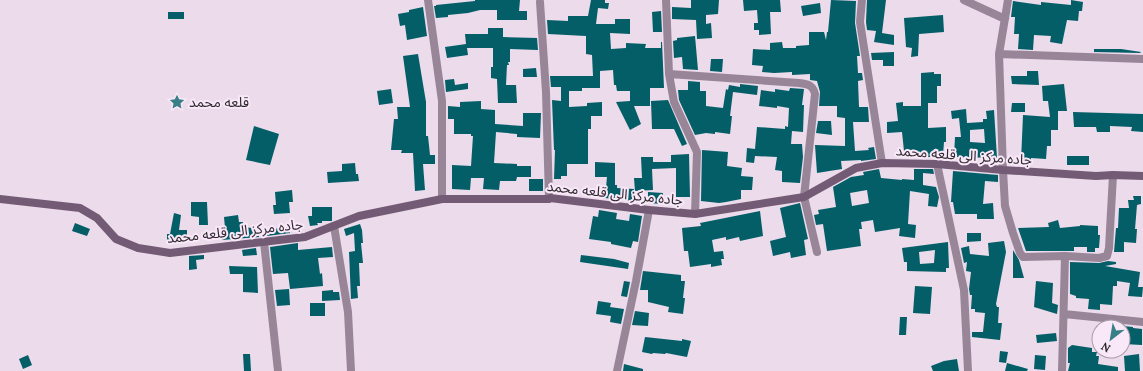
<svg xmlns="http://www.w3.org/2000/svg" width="1143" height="371" font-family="Lora,'Noto Sans Arabic',serif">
  <rect width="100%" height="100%" fill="#ebdbeb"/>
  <path fill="#035e67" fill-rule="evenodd" d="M475,0H520L519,11H527V20H497V10H480L468,13L448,15V17L436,18L434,6H436V5L475,1Z
    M591,0H605V3H609L608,9L598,8L596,24H615V19H630V34L610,33L611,49L626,48V43L646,44L645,48H661V42H662L664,88H650V106H634L641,124L630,130L616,102L630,101V91H617L616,85H614L613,70L600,71V88H582V91H569V107L587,106V103L602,102V116H591V129H588V164H567V176H561V179H554L555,150H554L552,100L561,101V87H551L550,76H593L592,55L586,54V36L548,34L547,20L568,21V16H588Z
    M691,0H719L718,14L706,15V24L711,23L712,38L697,39L696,20L672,19V7L691,8Z
    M743,0H780L781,12H770L771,34L759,35V30H754V23H758L757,10L744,11Z
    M831,0L856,1L855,23L860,56H857L858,73H862L863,80L858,81L859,107H868L869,122H853L855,151L869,150L868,148L874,147L876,159L861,161V160L841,161L842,169L817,173L815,145L845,146V118L837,117V106H819L820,92L817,81L810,80V74L792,75V72L774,73L762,72L763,66L752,65L753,49L770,50V43L782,42L783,48H796V46L809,45V32H824L826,40L827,32H828Z
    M867,0H886L882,33L894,35V45L874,42L876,31L867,30L866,22Z
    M1071,0L1083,2L1082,11H1079L1078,21L1067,20L1062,44L1050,42L1051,36L1034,35L1033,50L1018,49L1019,34H1014L1015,17H1011L1013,1L1041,5V2L1071,5Z
    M820,3L821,13L803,16L801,6Z
    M423,7L427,36L407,40L405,25L400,26L398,14L409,12V10Z
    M661,11L662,32H653L652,12Z
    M168,12H184V19H168Z
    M943,15L944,32L919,34L918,56L911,57L912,48L906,47L904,18Z
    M488,28H503V37L537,38L538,50L510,49V62H508L509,65H507L506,85H516L517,103H498L497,79L491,78V67H493V48H467L468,55L447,58L445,47L466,44L465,34H488Z
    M695,36L698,70L683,69L682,57L674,58L673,41L677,40V38Z
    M1094,49H1121L1141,52L1140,53L1094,52Z
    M894,52V66H883V60H872L871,53Z
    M418,54L426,102V136H428L430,155H435V164H423L425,190L415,191L413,153H401L402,150H391L394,119H398L397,107H410L403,56Z
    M711,59H723L722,72L710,71Z
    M536,68L537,77H523V69Z
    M1027,71H1038L1039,85L1012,84L1011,76H1027Z
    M934,72V74H941V86H937V103H928V128L946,127V142H944L943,155L937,154V157H915V155H912V150L904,151L902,132L887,133V122L898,121L896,103L903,102V106H921V73Z
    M454,79L455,85L468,83V89L446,92L445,80Z
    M688,81L700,82V91H706V106L723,108L726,89L728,90L729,85L740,87V84L758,86L757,95L733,92L730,116H732L730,134L715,132V134L706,133L695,135L679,100L678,90H688Z
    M1064,84L1067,111H1058V130H1051V146H1047L1046,159L1031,158V161H1021L1023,115L1050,117L1048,101H1043L1042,86Z
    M790,88L804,89L802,105H804L803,132L792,131L791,144H802L803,157L800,183L782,182V171L775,170L777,157L755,156L754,163L746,162L747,148L755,149L757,127L785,129V126L788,127L789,108L777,106V108L759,106L761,90L775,92V89L789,91Z
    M391,89L393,103L379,105L377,91Z
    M668,100L687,144L682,146L674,129H652L651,101Z
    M481,101V109L495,110V124L523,126V113H541L540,138L517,137V134L496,132L494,163L517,164V166H531V177H517L516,181H500L499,190L483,189L484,178H471L470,190L452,189V165L471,166L473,136H471V134H454V119H448V106L460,107V102Z
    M1012,103H1025V112H1011Z
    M966,109L967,123L983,122V119H987L986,111L994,110L997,158L954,157L955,137H961L959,118L952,119L951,111ZM984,129L985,143L970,142V130Z
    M1073,112L1143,114V132L1131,131L1132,127L1110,126V132H1097L1096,127H1074Z
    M818,121H831L832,135L816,133Z
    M254,126L279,134L270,165L246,160Z
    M702,150L728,152L727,166L742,168L741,176L753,177L752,190H741V199L726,202L719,203L701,201Z
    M689,154L690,197H676V168L652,169L653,190L635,191L634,178H642L641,157H653V162H671V155Z
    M1067,156H1089V165H1067Z
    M595,162L615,163V185H617V188L634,189L633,201L605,198L607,177H595Z
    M355,163L356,174H358L359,181L328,183L327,172L342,171V164Z
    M879,169L881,178L902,180V179L914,180V169H933L934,174L923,173V185L936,187L939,197L937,207L928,206L929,194L910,191L908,224L916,225L915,238L899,236L900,228L875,232L873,220L861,222L862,229H859L861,246L827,251L823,224L816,225L814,215L819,214L818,210L836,207L833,187L851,177L864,175L863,172ZM867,190L869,203L852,206L850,193Z
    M953,171L998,175V182L985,181L983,204L993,203L994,219H977V214H955L953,202H951Z
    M529,179H543V191H529Z
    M292,190L293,202H289L290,213L274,214L273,205H276L275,192Z
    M648,192L663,193L662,204L648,203Z
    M1133,196H1141V204L1137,205L1135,229H1137L1136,243L1124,242V252H1114L1116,228H1118L1119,208H1129L1128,200H1134Z
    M191,202H207L208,225H199V217L191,216Z
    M800,203L808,239L804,240L806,255L791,258L790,252L773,256L770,241L786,237L780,208Z
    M312,207H332V221H322V223H317L318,225L310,226L308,216H312Z
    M599,210L617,213L616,219L629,221L630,214L642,216L638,242L633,241L631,248L611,244V242L589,239L593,216L598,217Z
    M760,211L763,236L740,241L739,237L726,240V237L712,240L714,252L723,251L724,259H721L722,265L711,267V264L690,267L688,251H684L682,228L701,226L700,223Z
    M174,213L181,215L179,230H187V242H167V234H170Z
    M238,215L239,222H243L242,227L253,228V232L259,231V237L222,240L221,229L225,228L224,217Z
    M1058,220L1060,228L1080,226V225L1098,226V235H1100L1099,248H1095V252H1087V247H1074V251H1026L1018,228L1049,227L1048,223Z
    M75,223L90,229L87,236L72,231Z
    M360,224L362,230L363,243H361L363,263H359L360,286H357L358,298L351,299L349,252L355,251L354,233L346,236L344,229Z
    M288,227L290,233L267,236V230Z
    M967,233H981V241L967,242Z
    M1004,241L1006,252L996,304L997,307H999L998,323H1002L1000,340L972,337V332H983L985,313L975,312V309H971L972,295H970L969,289L971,272L966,271L967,262L964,263L961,248L969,246L970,254L989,256L988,243Z
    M948,242L949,268H946V272L907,271V262H904L902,248ZM935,250L934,263L920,264L919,252Z
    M298,243V250L332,247L333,257L318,258L320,274L322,273L323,286L290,289L288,273L273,274L270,247Z
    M256,248L257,255L243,256L242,250Z
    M1013,250L1019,260L1024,278H1013Z
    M204,255V259L196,260L197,269L189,270V256Z
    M581,255L614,259L629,263L628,269L580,262Z
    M1108,261L1116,262V264L1105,266L1140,272L1138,287H1143L1142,297L1128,296L1130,283L1117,281V286H1113L1112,305L1100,304V310L1088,309L1089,299L1076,298V296L1070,294V262L1099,263Z
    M229,266L257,267L258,293L243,292V274H230Z
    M643,271L681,275V281H685L683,298H685L683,314L668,312L669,307L648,302V290H640Z
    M624,281L630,282L627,297L621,296Z
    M1036,281L1053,283L1052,303L1058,305L1057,314L1034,307Z
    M915,286L932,287L930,314L913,313Z
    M289,289L290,305L277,306L275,290Z
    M333,290V292H339L340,300L322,301V291Z
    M598,301L611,303L610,307L624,309L621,324L610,322L611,316L596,314Z
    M310,303H325V316H310Z
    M635,311L649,313L648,326L632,325Z
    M900,317H907L906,335H899Z
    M1123,326L1133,327V328L1142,329V345L1123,344Z
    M1056,333L1057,341L1037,343L1036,335Z
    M645,337L682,341V339L691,341L687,357L666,353L665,354L653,353L652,354L642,352Z
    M1072,345L1092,348V352H1097L1096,356H1099L1098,364L1118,367V371H1068L1070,363H1068V348Z
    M1000,351L1008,352L1006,363L999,362Z
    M243,354H250L251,371H244Z
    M1139,354L1140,371H1125L1124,356Z
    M28,355L32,365L23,369L19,359Z
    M1035,355L1046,356L1045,370L1034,369Z
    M957,359L959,371H933L931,366L944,361Z
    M1007,363L1028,369L1027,371H1005Z
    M624,364L643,369V371H623Z"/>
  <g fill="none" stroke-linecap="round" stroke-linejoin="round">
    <path stroke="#988698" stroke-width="8" d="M428,0L442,101V199
      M666,0L669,74L674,102L697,152L695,214
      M862,0L860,22L882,163
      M964,0L1005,19
      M1008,0L999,54L1003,170L1005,206L1013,233L1020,253L1023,257L1065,256L1099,258L1107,256L1109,248L1113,175
      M540,2L546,92L549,199
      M999,54L1143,59
      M669,74L799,83C808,84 813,85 815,94L804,197L817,252
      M937,164L964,290L968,371
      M334,226L348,312L351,371
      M264,242L278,371
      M1064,314L1143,322
      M617,371L636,281L649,210
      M1062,371L1065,256"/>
    <path stroke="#745b75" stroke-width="8" d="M0,199L80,208L97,218L116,239L138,248L170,253L305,237L359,216L442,199H549L550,198L649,210L695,214L804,197L856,168L882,163L937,164L1003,170L1096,176L1113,175L1143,176"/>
  </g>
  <defs>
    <g id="sight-bare" transform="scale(1.2)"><path d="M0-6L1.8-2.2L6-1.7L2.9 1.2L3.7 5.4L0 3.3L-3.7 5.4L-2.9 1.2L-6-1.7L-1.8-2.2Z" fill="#387f88" stroke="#f8e8f8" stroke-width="2.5" paint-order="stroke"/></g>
  </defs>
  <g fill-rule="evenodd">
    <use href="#sight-bare" x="177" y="102"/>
  </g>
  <g text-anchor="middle" stroke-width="4" stroke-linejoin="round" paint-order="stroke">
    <g font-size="14" fill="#2f292f" stroke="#f8e8f8" text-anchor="start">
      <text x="189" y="107">قلعه محمد</text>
    </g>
    <g font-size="14" fill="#2f292f" stroke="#f8e8f8">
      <text transform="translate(964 155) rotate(4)" y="5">جاده مرکز الی قلعه محمد</text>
      <text transform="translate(615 193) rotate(6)" y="5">جاده مرکز الی قلعه محمد</text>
      <text transform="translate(235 231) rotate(-6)" y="5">جاده مرکز الی قلعه محمد</text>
    </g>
  </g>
  <g transform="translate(1111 339) rotate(211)"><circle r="19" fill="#f8e8f8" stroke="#a89ca8"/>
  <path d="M0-3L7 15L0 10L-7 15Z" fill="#387f88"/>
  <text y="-6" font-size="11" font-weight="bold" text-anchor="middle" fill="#2f292f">N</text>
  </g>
</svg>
